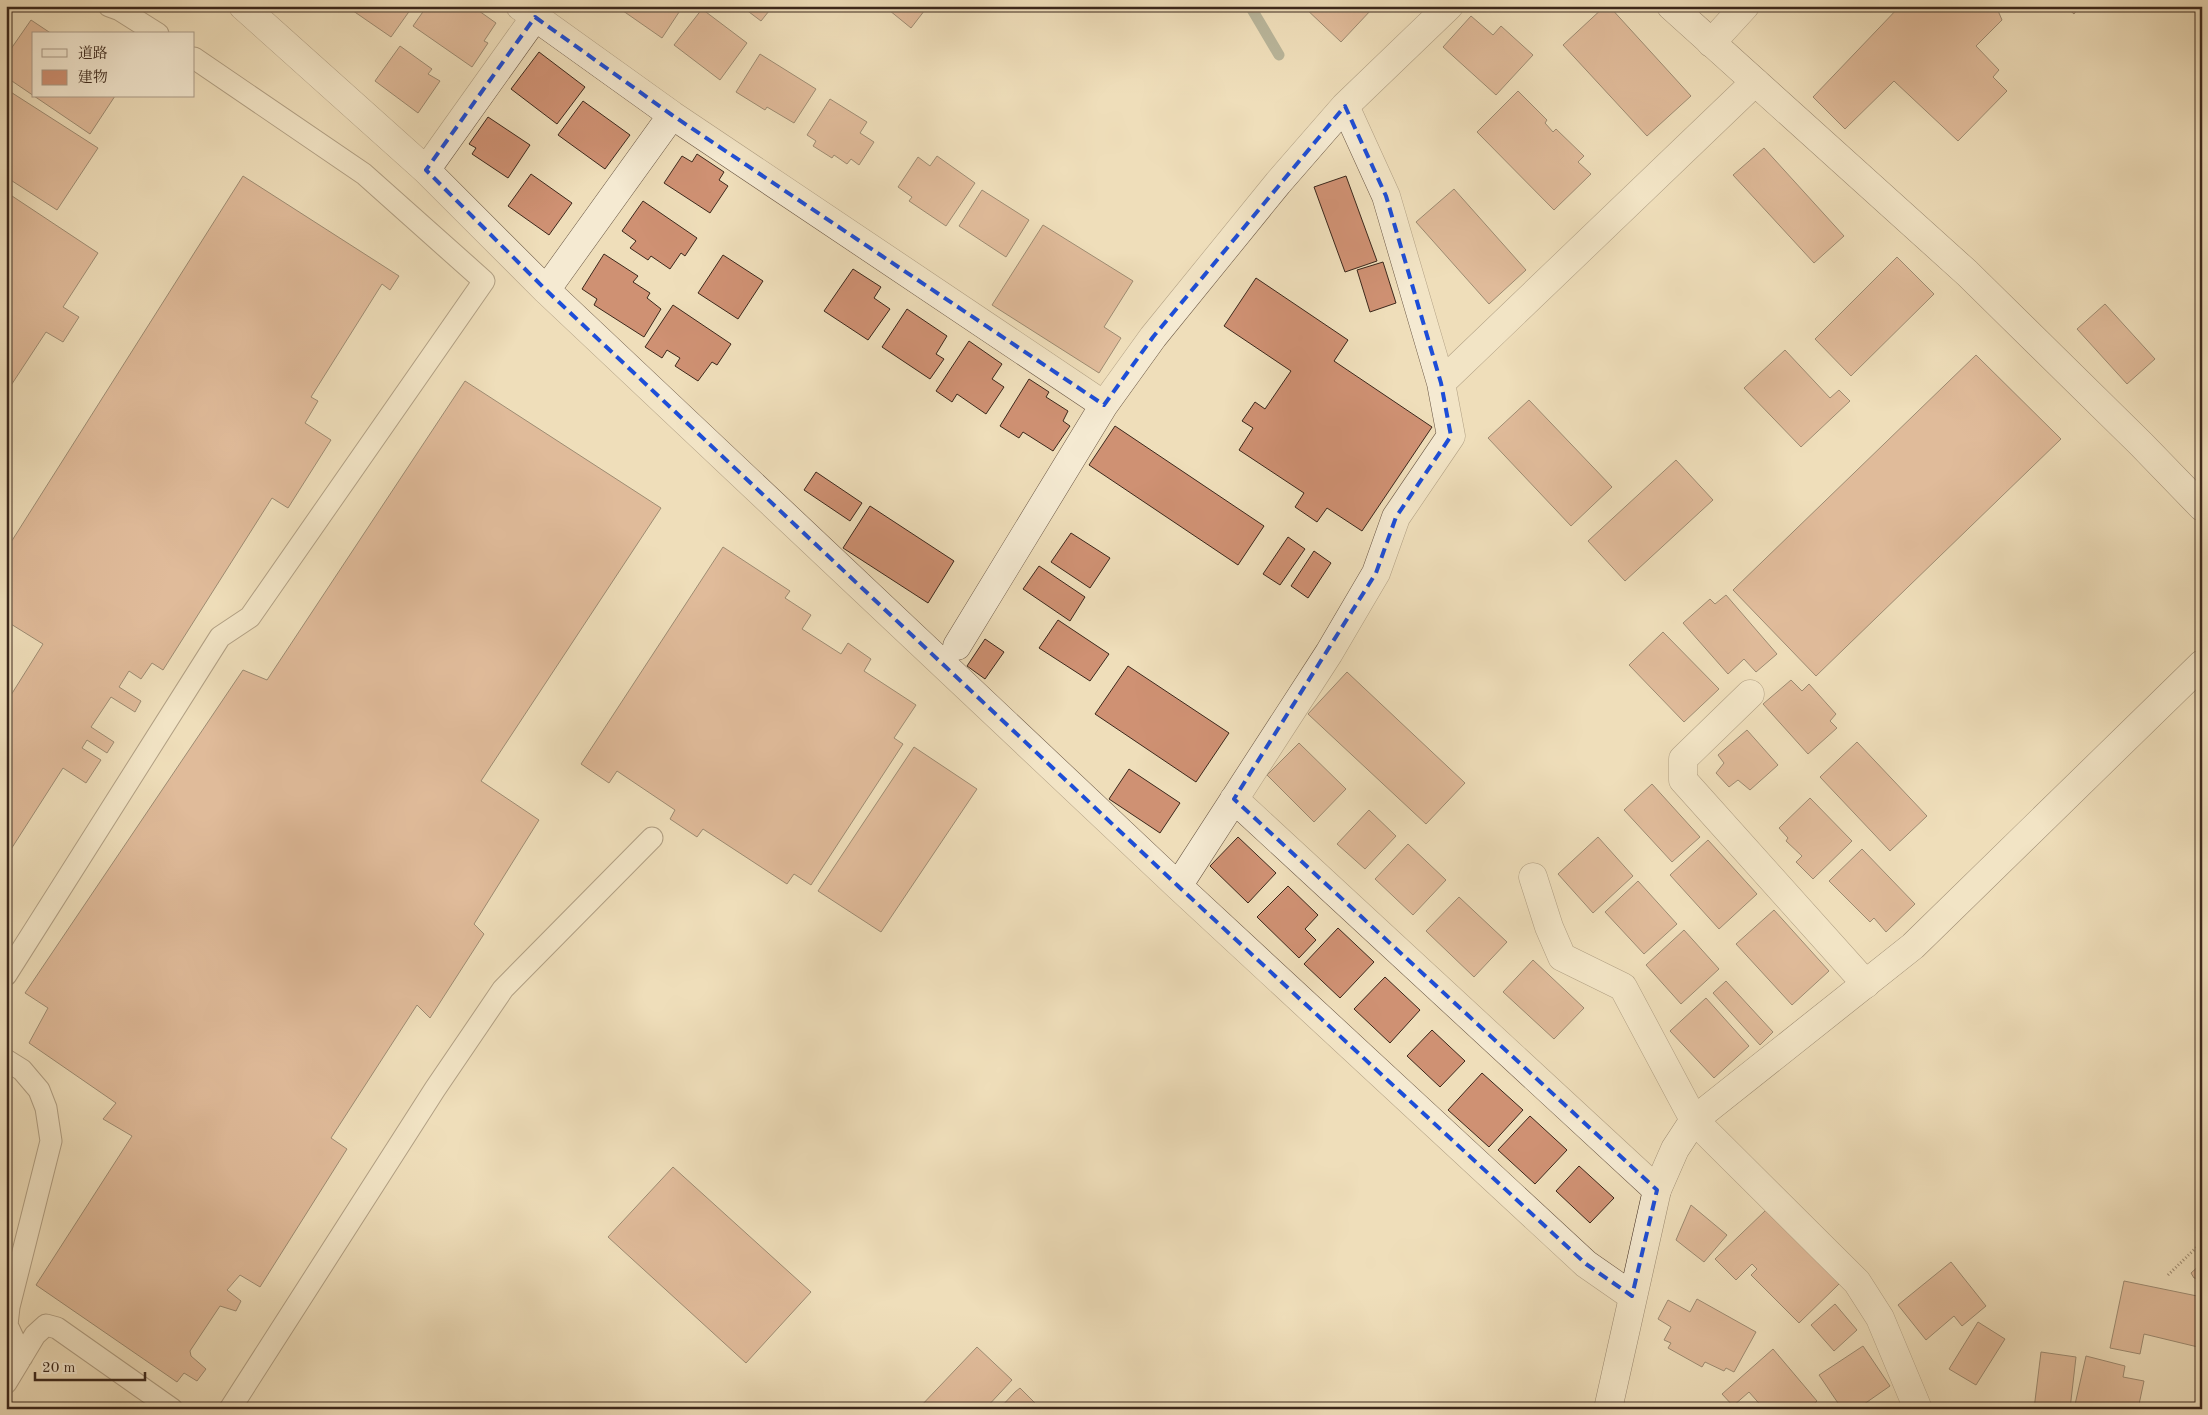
<svg xmlns="http://www.w3.org/2000/svg" width="2208" height="1415" font-family="'Old Standard TT','Noto Serif JP',serif">
  <rect width="100%" height="100%" fill="#efdeba"/>
  <filter id="stains"><feTurbulence type="fractalNoise" baseFrequency=".004" numOctaves="4"/><feColorMatrix values="0 0 0 0 .2 0 0 0 0 .09 0 0 0 0 .02 0 0 0 .5 -.17"/></filter>
  <radialGradient id="worn" r=".72"><stop offset=".6" stop-color="#630" stop-opacity="0"/><stop offset="1" stop-color="#630" stop-opacity=".3"/></radialGradient>
  <g fill="none" stroke-linecap="round" stroke-linejoin="round">
    <path stroke="#758171" stroke-width="11" d="M1250,6L1279,55"/>
  </g>
  <path fill="#cf9173" stroke="#3c281c" d="M346,6H413L391,37Z
    M427,6H472L496,23L484,41L488,43L472,67L413,26Z
    M616,6H683L662,38Z
    M741,6H773L761,21Z
    M884,6H928L911,28Z
    M1303,6H1369L1372,9L1341,42Z
    M1605,6H1609L1691,96L1647,136L1563,45Z
    M1900,6H1996L2002,20L1976,46L1999,70L1993,77L2007,91L1958,141L1894,81L1845,129L1813,97Z
    M2065,6H2080L2074,14Z
    M702,9L747,43L720,80L674,45Z
    M1471,16L1493,35L1501,26L1533,55L1496,95L1443,47Z
    M31,20L52,34H34V96L6,77V56Z
    M400,46L432,69L428,74L440,81L418,113L375,81Z
    M539,52L585,87L557,124L511,89Z
    M760,54L816,89L794,123L767,107L765,110L736,92Z
    M6,89L98,148L57,210L6,177Z
    M1518,91L1547,120L1545,123L1553,132L1556,129L1584,156L1578,162L1591,174L1554,210L1477,132Z
    M34,96H115L90,134Z
    M830,99L867,122L860,133L874,142L859,165L851,159L847,164L834,155L832,158L813,146L816,141L807,135Z
    M583,101L630,135L605,169L558,135Z
    M488,117L530,145L508,178L472,154L476,148L469,144Z
    M1764,148L1844,236L1814,263L1733,175Z
    M697,154L724,172L719,180L728,186L710,213L664,183L682,156L692,162Z
    M937,156L975,183L946,226L909,201L912,197L898,187L918,157L930,166Z
    M531,174L572,203L549,235L508,206Z
    M243,176L399,276L390,290L382,284L311,397L318,401L305,423L331,440L288,508L272,498L163,670L152,663L141,679L129,671L119,687L141,701L135,712L111,697L91,727L114,742L107,753L87,740L82,748L101,760L86,783L63,768L6,857V703L43,644L6,621V550Z
    M1346,176L1377,261L1345,272L1314,187Z
    M1454,189L1526,270L1489,304L1416,222Z
    M982,190L1029,220L1006,257L959,226Z
    M6,192L98,253L63,307L79,317L63,342L46,332L6,393Z
    M643,201L697,238L685,256L681,253L670,269L651,256L648,260L630,248L636,241L622,231Z
    M1043,225L1133,281L1104,327L1121,338L1099,373L992,305Z
    M604,254L638,276L633,282L650,293L647,298L661,309L644,337L594,305L597,299L582,289Z
    M723,255L763,281L738,319L698,293Z
    M1897,257L1934,294L1851,376L1815,339Z
    M1383,262L1396,303L1370,312L1357,270Z
    M853,269L881,287L874,298L890,309L868,340L824,311Z
    M1256,278L1348,340L1334,361L1432,427L1362,531L1327,508L1317,522L1295,507L1304,493L1239,450L1253,428L1242,421L1255,402L1265,409L1291,371L1224,326Z
    M2105,304L2155,359L2127,384L2077,329Z
    M673,305L731,344L717,365L712,362L698,381L675,366L680,358L667,350L662,358L645,347Z
    M907,309L947,336L936,354L944,359L930,379L882,347Z
    M969,341L1002,364L992,379L1004,387L986,414L957,394L952,402L936,391Z
    M1785,350L1830,398L1839,390L1850,401L1801,447L1744,388Z
    M1976,355L2061,439L1816,676L1733,590Z
    M1029,379L1049,392L1046,397L1068,411L1063,421L1070,426L1053,451L1023,432L1019,438L1000,426Z
    M465,381L661,508L481,781L539,820L474,924L484,934L430,1018L417,1005L331,1138L347,1149L260,1287L240,1275L227,1290L241,1301L236,1311L220,1306L190,1351L191,1356L206,1369L197,1381L184,1373L177,1382L36,1285L132,1136L103,1119L116,1103L29,1043L48,1008L25,993L243,670L267,680Z
    M1529,400L1612,487L1571,526L1488,438Z
    M1115,426L1264,526L1238,565L1089,465Z
    M1676,460L1713,500L1625,581L1588,541Z
    M816,472L862,503L850,521L804,490Z
    M870,506L954,561L928,603L843,548Z
    M1071,533L1110,558L1090,588L1051,562Z
    M1288,537L1305,549L1280,585L1263,574Z
    M723,547L790,591L785,598L811,615L802,629L841,654L848,643L871,659L864,671L916,705L894,738L903,744L811,885L794,874L787,884L703,829L697,837L670,819L675,810L617,771L609,783L581,764Z
    M1314,551L1331,563L1308,598L1291,586Z
    M1039,566L1085,597L1070,621L1023,589Z
    M1726,595L1777,654L1756,672L1744,659L1728,674L1683,623L1710,599L1715,604Z
    M1058,620L1109,654L1090,681L1039,648Z
    M1663,632L1719,689L1684,722L1629,665Z
    M985,639L1004,652L985,679L967,666Z
    M1128,666L1229,733L1196,782L1095,714Z
    M1347,672L1465,783L1426,824L1308,714Z
    M1791,680L1802,691L1809,684L1836,714L1830,721L1837,728L1808,754L1763,704Z
    M1747,730L1778,765L1750,790L1738,780L1729,787L1716,773L1724,763L1718,755Z
    M1857,742L1927,816L1890,851L1820,777Z
    M1299,743L1346,789L1314,822L1267,775Z
    M914,747L977,789L881,932L818,891Z
    M1129,769L1180,803L1160,833L1109,799Z
    M1652,784L1700,837L1672,862L1624,810Z
    M1810,798L1852,841L1813,879L1796,862L1802,856L1786,841L1788,838L1779,828Z
    M1369,810L1396,836L1365,869L1337,844Z
    M1238,837L1276,873L1248,903L1210,866Z
    M1598,837L1633,876L1593,913L1558,874Z
    M1708,840L1757,894L1719,929L1670,875Z
    M1408,844L1446,880L1413,915L1375,879Z
    M1862,849L1915,904L1886,932L1874,918L1870,922L1829,881Z
    M1638,881L1677,924L1644,954L1605,912Z
    M1288,886L1318,915L1305,929L1316,940L1299,958L1257,917Z
    M1459,897L1507,942L1474,977L1426,931Z
    M1774,910L1829,971L1792,1005L1736,944Z
    M1338,928L1374,962L1340,998L1304,964Z
    M1684,930L1719,969L1681,1004L1646,965Z
    M1533,960L1584,1008L1554,1039L1503,992Z
    M1385,977L1420,1010L1390,1043L1354,1009Z
    M1726,981L1773,1032L1760,1045L1713,993Z
    M1706,998L1749,1046L1714,1078L1670,1031Z
    M1432,1030L1465,1061L1440,1087L1407,1056Z
    M1482,1073L1523,1110L1489,1147L1448,1110Z
    M1530,1116L1567,1150L1535,1184L1498,1150Z
    M1579,1166L1614,1198L1590,1223L1556,1191Z
    M673,1167L811,1292L746,1363L608,1237Z
    M1691,1205L1727,1235L1704,1262L1676,1240Z
    M1766,1210L1839,1284L1799,1323L1751,1275L1757,1269L1752,1264L1736,1280L1715,1259Z
    M1951,1262L1986,1306L1962,1326L1954,1316L1926,1340L1898,1305Z
    M2202,1263V1279L2194,1278L2191,1273Z
    M2124,1281L2202,1297V1348L2144,1334L2140,1354L2110,1348Z
    M1697,1299L1756,1332L1734,1372L1726,1368L1724,1371L1705,1362L1702,1367L1668,1348L1671,1343L1664,1340L1671,1327L1658,1319L1668,1300L1690,1312Z
    M1835,1304L1857,1330L1834,1351L1811,1325Z
    M1978,1322L2005,1339L1976,1385L1949,1369Z
    M1863,1346L1890,1386L1857,1409H1842L1819,1375Z
    M977,1347L1012,1380L985,1409H918Z
    M1773,1349L1817,1401L1808,1409H1764L1749,1392L1733,1406L1722,1394Z
    M2041,1352L2076,1357L2070,1409H2034Z
    M2086,1356L2125,1366L2123,1377L2144,1381L2138,1409H2074Z
    M1020,1388L1041,1409H999L1015,1392Z"/>
  <g fill="none" stroke-linecap="round" stroke-linejoin="round">
    <g stroke="#695644" stroke-width="23">
      <path id="lane" d="M109,6L120,10L158,34
        M6,975L220,637L250,617L484,281L364,174L194,58
        M6,1060L22,1070L39,1090L46,1108L51,1141L9,1307L7,1325L22,1357
        M6,1383L35,1335L46,1325L57,1328L172,1409
        M230,1409L435,1089L503,989L652,838"/>
    </g>
    <g stroke="#695644" stroke-width="29">
      <path id="street" d="M243,6L426,170L546,290L1178,886L1586,1264L1632,1296
        M520,6L672,115L1104,405
        M1711,43L1745,6
        M426,170L535,17
        M546,290L672,115
        M1441,383L1755,82
        M957,646L1104,405L1153,337L1278,183L1345,106L1449,6
        M1750,694L1683,759V780L1866,984
        M1234,799L1657,1190
        M1533,877L1549,927L1562,957L1623,987L1694,1120L1857,1282L1880,1318L1918,1409
        M1178,886L1329,653L1376,573L1396,517L1451,436L1441,383L1386,196L1345,106"/>
    </g>
    <g stroke="#3c281c" stroke-width="29">
      <path id="secondary" d="M1671,6L1967,273L2141,444L2202,507
        M1608,1409L1657,1190L1675,1149L1694,1120L1913,946L2202,664"/>
    </g>
    <path stroke="#3c281c" stroke-width="3" stroke-dasharray="1 2.5" stroke-linecap="butt" d="M2168,1275L2202,1242"/>
    <use href="#lane" stroke="#f5ead2" stroke-width="21"/>
    <use href="#street" stroke="#f5ead2" stroke-width="28"/>
    <use href="#secondary" stroke="#f5ead2" stroke-width="28"/>
  </g>
  <path d="M0 0H2208V1415H0ZM535,17L672,115L1104,405L1153,337L1345,106L1386,196L1441,383L1451,436L1396,517L1376,573L1234,799L1657,1190L1632,1296L1586,1264L1178,886L546,290L426,170Z" fill="#efdeba" fill-opacity=".55" fill-rule="evenodd"/>
  <path fill="none" stroke="#1d4ed8" stroke-width="4" stroke-dasharray="10 6" stroke-linejoin="round" d="M535,17L672,115L1104,405L1153,337L1345,106L1386,196L1441,383L1451,436L1396,517L1376,573L1234,799L1657,1190L1632,1296L1586,1264L1178,886L546,290L426,170Z"/>
  <rect width="2208" height="1415" fill="none" stroke="#efdeba" stroke-width="25"/>
  <rect x="8" y="8" width="2193" height="1400" fill="none" stroke="#3c281c" stroke-width="2.5"/>
  <rect x="12" y="12" width="2183" height="1390" fill="none" stroke="#3c281c"/>
  <rect x="32" y="32" width="162" height="65" fill="#f5ead2" stroke="#ab9c89"/>
  <rect x="42" y="49" width="25" height="8" fill="#f5ead2" stroke="#ab9c89"/>
  <text x="78" y="58" font-size="15" fill="#3c281c">道路</text>
  <rect x="42" y="70" width="25" height="15" fill="#cf9173" stroke="#ab9c89"/>
  <text x="78" y="82" font-size="15" fill="#3c281c">建物</text>
  <path d="M35 1372v8h110v-8" fill="none" stroke="#3c281c" stroke-width="2.5"/>
  <text x="42" y="1372" font-size="15" fill="#3c281c" stroke="#f5ead2" stroke-width="4" paint-order="stroke">20 m</text>
  <rect width="100%" height="100%" filter="url(#stains)"/>
  <rect width="100%" height="100%" fill="url(#worn)"/>
</svg>
